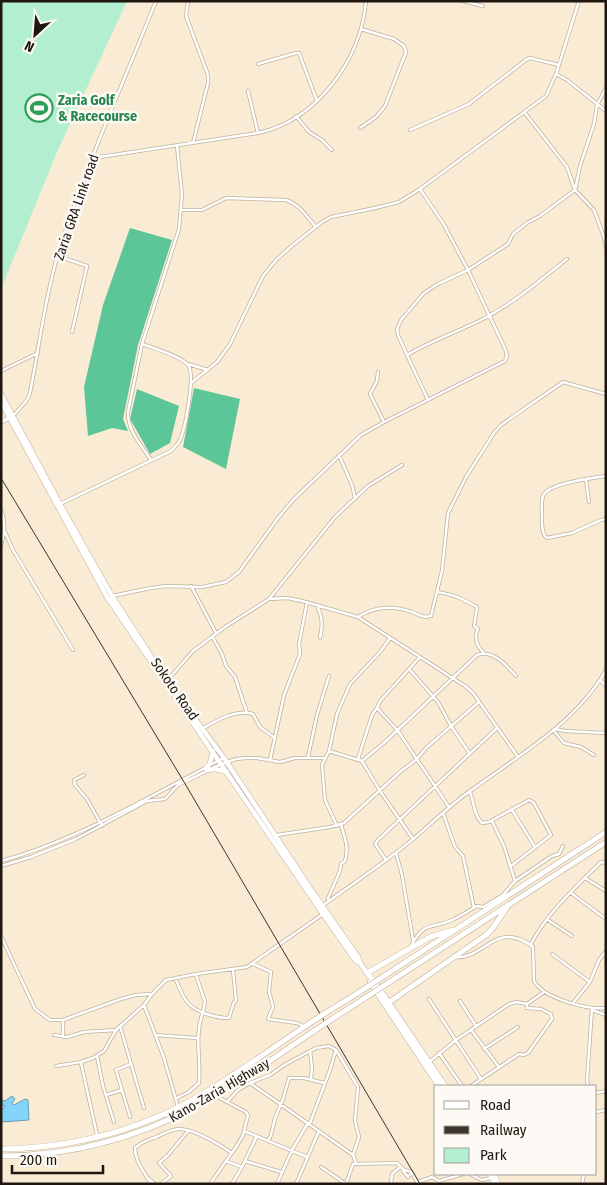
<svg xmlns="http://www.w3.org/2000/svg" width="607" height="1185" font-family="'Fira Sans Condensed',sans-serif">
  <rect width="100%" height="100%" fill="#faebd4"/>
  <path fill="#b2efd1" d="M1,1H127L57,152L1,289Z"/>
  <path fill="#5dc699" d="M130,228L172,240L138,345L123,419L128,431L112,428L88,436L84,387L103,305Z
    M194,388L240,399L226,469L183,447Z
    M137,389L179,406L170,443L150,454L130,419Z"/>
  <path fill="#85d4fb" stroke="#669bb4" d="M12,1096L15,1099L12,1103L14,1105L25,1099L28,1100L29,1120L1,1122V1111L5,1106L3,1105L1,1107V1100L5,1101Z"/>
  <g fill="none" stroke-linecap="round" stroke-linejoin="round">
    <g stroke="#bfb19b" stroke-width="4">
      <path id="street" d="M188,1L186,16L208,75V83L193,143
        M463,1L483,6
        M258,64L296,53H299L317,101
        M556,74L567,80L606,111
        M248,91L258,133
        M525,113L567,167L575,190L594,210L604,237L606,248
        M296,116L309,132L322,140L332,150
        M360,128L376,117L385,106L406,52L404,46L394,39L361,29
        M410,130L469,104L527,59L530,58L559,65
        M93,158L258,133C317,120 361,60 366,1
        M181,210H202L226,198L286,200C299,204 307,217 316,227
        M58,256L87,266L72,332
        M407,355L398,335L397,329L401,320L424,293L438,284L468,270L508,244L513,234L527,223L540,216L575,190L580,166L594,124L597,105L606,88
        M188,364L208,370
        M1,371L38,353
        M378,372L377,381L370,394L384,422
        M191,383L217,362L230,344L263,276L277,259L294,244L322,222L331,217L375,208L399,202L420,189L546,96L556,74L579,1
        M428,400L407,355C431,341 457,332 481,320C513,304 539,281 567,259
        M14,415L27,400L30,393C40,342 46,290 62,241C89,159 124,81 156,1
        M339,455L352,485L355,498
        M151,460C142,446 127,430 128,412L142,344L179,229L182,194L177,146
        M606,476C593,478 547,483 543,496C541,502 542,510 542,516C542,523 541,534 547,538L572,533L601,520L606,519
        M586,480L589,502
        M60,504L171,451C174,448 177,445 179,442C185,431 196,374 188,365C181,356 153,348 142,344
        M1,510C6,522 5,533 1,545
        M5,532L13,550L73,650
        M191,586L216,633
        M437,592C455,595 461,598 477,607L474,626L478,629C473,638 478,648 485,654
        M112,596L151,588L166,586L202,587L226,582L239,572L278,518L293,500L361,435L384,422L505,361L507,356L506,351L468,270L443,223L420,189
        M269,599L335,517L368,486L402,465
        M358,617C375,606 392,605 412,612C419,615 423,618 431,616L442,571L448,513L466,477L494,433L501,425L563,382L606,394
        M212,636L222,654L226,666L235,677L247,713
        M320,638C322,629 323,617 318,609L320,606
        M410,670L438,702L451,726L470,754
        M600,680L606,686
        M167,681L193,651L225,627L269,599L287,598L302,601L358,617L465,686L473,693L518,757
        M377,708L398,731L449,807
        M202,729C217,720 236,709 253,714L260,727L275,738
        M555,729L565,731L605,733
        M553,730L564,743L581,747L594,755
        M329,751L362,761L380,791L413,839
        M308,757L317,715L329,676
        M358,759L372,715L377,708L380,701L420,657
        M270,760L284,695L300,654L299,644L307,602
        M362,761L385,742L477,655C493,649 506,665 516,676
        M210,765L224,758
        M214,767L236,759L246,758H257L280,762L295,758H325
        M84,775L74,780L75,785L87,799L102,826
        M470,792C474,802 474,816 482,823L489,822L529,800L534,803L551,835L511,866
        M512,810L535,847
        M443,813L455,847L463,856L474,908
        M492,821L504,846L515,881
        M337,826L325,800L322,765L329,751L337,714L350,684L380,652L390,638
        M277,835L330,827L344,823L401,771L417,759L426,748L479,702
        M396,853L402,875L413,940
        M386,860L375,844L378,840L497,728
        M1,861C74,841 139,802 205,768
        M1,866L31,857L76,839L147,801L165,799L178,785L207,771
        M585,878L606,891
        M571,893L606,919
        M329,901L328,898L340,871L341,864L345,861C349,848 345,838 341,825
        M322,906C352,884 383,864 412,840C431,824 449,806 470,791C518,756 576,723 606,670
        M548,920L572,936
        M1,936L35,1009L50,1020H63L121,999L136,995L152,994
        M531,944C547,913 576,887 601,862L606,863
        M411,946C425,920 430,930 452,920C461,916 468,911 477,906L483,907L503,895L515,881L552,856L559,854L563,846
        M552,954L590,982
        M455,957C480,960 492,929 519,939C524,941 529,943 533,947L534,981C543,998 587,1010 606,1008
        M253,964L271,972L269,992L273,1007L268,1019L297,1023L303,1026
        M196,975L205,1002L203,1012
        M175,978C179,986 182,996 188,1003C197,1013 217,1018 229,1018L234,1002L236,1001L233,970
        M429,999L481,1079
        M460,1001L476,1026
        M573,1003L590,982L599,960L606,951
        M144,1005L164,1058L178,1107
        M592,1010L606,1015
        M63,1020V1036
        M120,1026L144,1108
        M471,1030L499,1067
        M54,1035L67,1037L84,1032L116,1030
        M155,1035L197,1038
        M484,1049L518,1027
        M310,1051L312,1068L311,1079
        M439,1053L462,1086
        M97,1056L103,1086L114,1122
        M429,1062L456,1040L509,1004L517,1002L527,1004L544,992
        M81,1063L97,1135
        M56,1066L81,1062L93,1058L104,1051L116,1030L144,1005L152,994L166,980L196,974L247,967L323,914
        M250,1083L353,1155L356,1163
        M471,1086L519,1054L524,1055L528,1053L552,1019L551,1014L541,1009L527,1008V1004
        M588,1086L587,1080L592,1008
        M596,1093L606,1091
        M106,1095L122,1090
        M177,1098L189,1092L199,1083C201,1059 194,1036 203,1012
        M227,1102L238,1090L250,1083L270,1075L286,1064L316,1048L329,1046L336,1050L358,1087L355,1121L359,1137L353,1155
        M596,1112L606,1110
        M130,1117L116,1070L131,1064
        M310,1123L330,1070L336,1050
        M244,1131L307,1157
        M268,1141L271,1135L275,1118L283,1099L289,1078H304L324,1083
        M226,1161L242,1167
        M245,1161L281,1172
        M321,1167L346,1184
        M403,1171L408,1177L412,1172
        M470,1174L482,1180L491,1178
        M149,1179L155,1184
        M418,1182L432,1177L439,1181L463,1174
        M151,1184C145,1173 135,1162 135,1148C141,1142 148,1140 156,1137C163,1134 170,1130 178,1129C193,1128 220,1145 232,1153
        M161,1184L171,1176L159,1163L168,1155L188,1131
        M210,1184L238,1144L243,1135L248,1115L246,1112L216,1096
        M232,1184L242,1167L257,1136
        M277,1184L292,1150L308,1123
        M296,1184L319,1131
        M346,1184L353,1164L397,1163L404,1170L412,1172L418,1184
        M391,1184L392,1174L400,1167
        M582,1184L584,1174"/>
    </g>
    <g stroke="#bfb19b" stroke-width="5">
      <path id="secondary" d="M1,422L9,418"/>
    </g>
    <g stroke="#bfb19b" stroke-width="5.5">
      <path id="primary" d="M1,394L60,504L112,596L167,681L224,758L310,888L358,957L360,963L367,973
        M1,402L107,597L323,914L355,960L360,963
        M206,768L210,763L213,751
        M207,770L215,769L227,772"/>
    </g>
    <g stroke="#bfb19b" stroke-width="6">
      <path id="highway" d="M384,976L606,832
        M370,982L439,1086
        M388,983L606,842
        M388,1003L486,935L493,928L507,907
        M324,1014L361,991
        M329,1021L365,998
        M445,1086L374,981L367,973L430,937L453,930
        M1,1149C76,1148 148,1128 211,1089C245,1068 277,1045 310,1023
        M1,1156C71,1156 137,1138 199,1105C239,1084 276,1056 314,1031
        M490,1174L495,1184
        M494,1174L498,1184"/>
    </g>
    <use href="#street" stroke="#fff" stroke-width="2.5"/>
    <use href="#secondary" stroke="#fff" stroke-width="4"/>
    <use href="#primary" stroke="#fff" stroke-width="4.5"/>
    <use href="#highway" stroke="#fff" stroke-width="5"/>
    <path stroke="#3c342a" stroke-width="1" d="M1,478L184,782L420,1184"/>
    <g stroke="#bfb19b" stroke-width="6" stroke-linecap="butt">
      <path id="highway-bridge" d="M361,991L384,976
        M365,998L388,983
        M310,1023L324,1014
        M314,1031L329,1021"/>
    </g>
    <use href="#highway-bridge" stroke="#fff" stroke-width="5"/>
  </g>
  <defs>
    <g id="stadium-ring" transform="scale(1.4375)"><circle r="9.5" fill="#fdfaf5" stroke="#2e9e5b" stroke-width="1.5"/><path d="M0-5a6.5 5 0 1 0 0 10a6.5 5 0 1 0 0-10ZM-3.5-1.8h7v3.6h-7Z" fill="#2e9e5b"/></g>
  </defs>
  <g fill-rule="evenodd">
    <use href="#stadium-ring" x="39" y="108"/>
  </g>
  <g text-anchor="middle" stroke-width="5" stroke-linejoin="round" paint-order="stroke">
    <g font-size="14" font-weight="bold" fill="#27864d" stroke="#fdfaf5" text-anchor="start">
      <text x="58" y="105">Zaria Golf<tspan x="58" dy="16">&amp; Racecourse</tspan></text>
    </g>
    <g font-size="14" fill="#1d170f" stroke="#fdfaf5">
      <text transform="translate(76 207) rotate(-71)" y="5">Zaria GRA Link road</text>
      <text transform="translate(175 689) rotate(55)" y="5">Sokoto Road</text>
      <text transform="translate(219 1090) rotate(-30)" y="5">Kano-Zaria Highway</text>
    </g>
  </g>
  <rect width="607" height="1185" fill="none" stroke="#1d170f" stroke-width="5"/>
  <rect x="434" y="1085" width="162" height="90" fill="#fdfaf5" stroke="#a39f99"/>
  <rect x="444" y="1101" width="25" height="8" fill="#ffffff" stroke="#a39f99"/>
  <text x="480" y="1110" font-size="15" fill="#1d170f">Road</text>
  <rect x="444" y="1126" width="25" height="8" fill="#3c342a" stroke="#a39f99"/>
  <text x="480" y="1135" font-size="15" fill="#1d170f">Railway</text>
  <rect x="444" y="1148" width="25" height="15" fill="#b2efd1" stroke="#a39f99"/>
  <text x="480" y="1160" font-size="15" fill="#1d170f">Park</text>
  <g transform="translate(35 35) rotate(206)" stroke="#fdfaf5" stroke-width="4" paint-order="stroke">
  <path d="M0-4L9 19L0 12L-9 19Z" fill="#1d170f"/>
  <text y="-8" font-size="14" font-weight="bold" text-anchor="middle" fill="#1d170f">N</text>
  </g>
  <path d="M12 1165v8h91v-8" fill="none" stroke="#1d170f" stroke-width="2.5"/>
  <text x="20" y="1165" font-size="15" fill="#1d170f" stroke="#fdfaf5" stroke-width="4" paint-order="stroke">200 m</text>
</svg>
